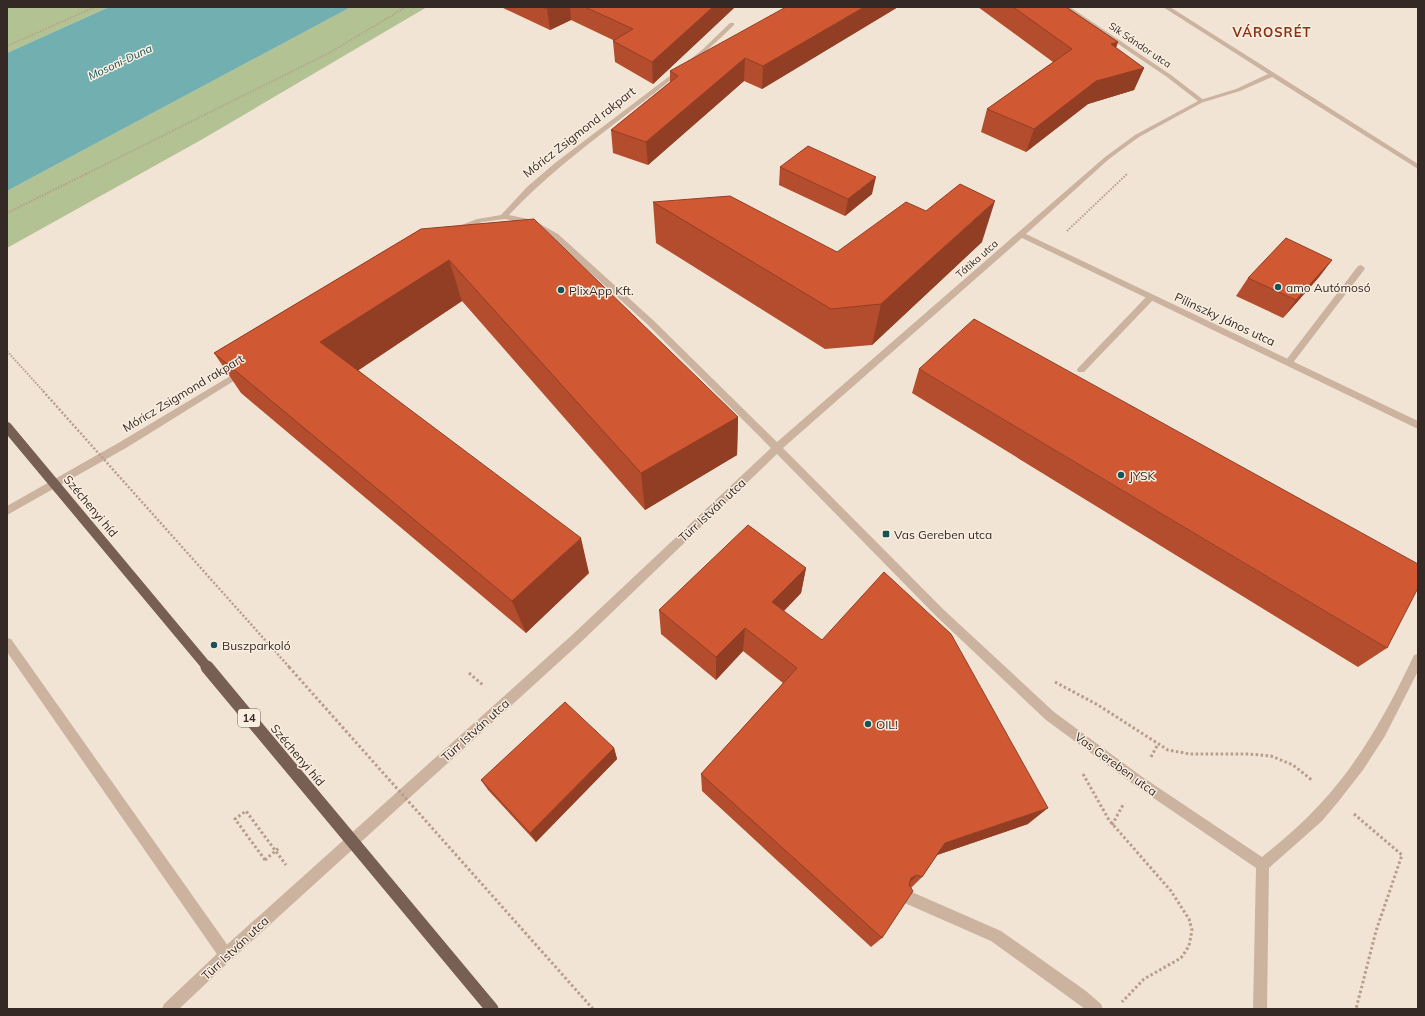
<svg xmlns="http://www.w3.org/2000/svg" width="1425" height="1016" font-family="Mulish,sans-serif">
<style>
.green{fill:#b2c293}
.water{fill:#71afb1}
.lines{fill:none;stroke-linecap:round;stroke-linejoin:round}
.path-far2{stroke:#b79d8a;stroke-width:1.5;stroke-dasharray:1.5 1.5;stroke-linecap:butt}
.path-far1{stroke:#b79d8a;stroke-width:2;stroke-dasharray:1.5 1.5;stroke-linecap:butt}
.path{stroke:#b79d8a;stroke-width:3;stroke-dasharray:2.5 2.5;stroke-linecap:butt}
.lane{fill:#cbb3a0;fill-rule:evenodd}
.street{fill:#cbb3a0;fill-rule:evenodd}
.path-bridge-far2{stroke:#b79d8a;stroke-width:2;stroke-dasharray:1.5 1.5;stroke-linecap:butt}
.path-bridge-far1{stroke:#b79d8a;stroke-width:2.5;stroke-dasharray:2 2;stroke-linecap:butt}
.path-bridge{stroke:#b79d8a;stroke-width:3;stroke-dasharray:2.5 2.5;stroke-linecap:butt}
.primary-bridge-far1{stroke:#775f53;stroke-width:10}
.primary-bridge{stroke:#775f53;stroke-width:13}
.wall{fill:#b34d2d}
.shaded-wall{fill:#923e24}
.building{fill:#d05934;stroke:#923e24}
.poi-dot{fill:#165458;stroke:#faeee0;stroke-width:1.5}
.labels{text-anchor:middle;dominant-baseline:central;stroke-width:3;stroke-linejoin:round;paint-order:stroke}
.far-street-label{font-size:10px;fill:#342924;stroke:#faeee0}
.far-water-label{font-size:11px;font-style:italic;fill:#165458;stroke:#faeee0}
.shield{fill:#faeee0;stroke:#6f645c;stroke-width:1}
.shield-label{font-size:11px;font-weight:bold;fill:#342924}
.street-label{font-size:12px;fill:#342924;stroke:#faeee0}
.poi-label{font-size:12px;fill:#342924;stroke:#faeee0;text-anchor:start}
.far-district-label{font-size:13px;font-weight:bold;letter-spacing:1px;fill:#893116;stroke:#faeee0}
</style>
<rect width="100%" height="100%" fill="#f2e4d4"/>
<!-- green -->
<g class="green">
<path d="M7,7H109L7,53Z"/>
<path d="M351,7H427L201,140L7,248V191Z"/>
</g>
<!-- water -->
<path class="water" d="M109,7H351L7,191V53Z"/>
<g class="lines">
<!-- path-far2 -->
<g class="path-far2">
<path d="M7,46L95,7"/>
<path d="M86,174L329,53L406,7"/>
</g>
<!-- path-far1 -->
<g class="path-far1">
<path d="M7,213L88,173"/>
<path d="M1067,231L1128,173"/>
</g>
<!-- path -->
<g class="path">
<path d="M469,673L484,686"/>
<path d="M1055,682L1098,705L1168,750L1190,754H1249L1271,756L1293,765L1313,781"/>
<path d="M1151,757L1158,744"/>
<path d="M1083,774L1109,820L1171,891L1189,919L1192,930L1189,946L1181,958L1144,979L1122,1002"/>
<path d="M1354,814L1402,855L1376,931L1356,1009"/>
<path d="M1112,825L1124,803"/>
<path d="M265,860L235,819L246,811L286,865"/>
</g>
<!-- lane -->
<g class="lane">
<path d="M1163,7H1170L1418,164V169L1272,77L1240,91L1204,102H1200V100L1236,89L1268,74Z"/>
<path d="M1361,265L1365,268L1364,270L1292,364H1286L1285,362L1286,360L1358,266Z"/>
<path d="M1150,295L1154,298L1153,300L1084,372H1078L1077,370L1078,368L1147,296Z"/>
<path d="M7,638L11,639L231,950L233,955L231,960L226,962L221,960L7,652Z"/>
<path d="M905,889L1001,931L1086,991L1101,1004L1103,1009H1085L991,941L900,901L898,896L900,891Z"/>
</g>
<!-- street -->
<g class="street">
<path d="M1063,7H1070L1171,75L1205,101L1139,137L1109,159L1026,234L1418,421V429L1022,238L783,448L944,610L1054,712L1141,776L1262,857C1283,840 1303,823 1321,803C1361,760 1389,708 1414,655L1418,654V671L1413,681L1385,736L1363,770L1338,802L1322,821L1269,868L1267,1009H1253L1256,868L1133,784L1046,720L936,616L777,454L580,643L231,960L179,1009H162L164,1004L221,950L572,635L771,448L647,324L552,238L528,224L505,219L482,222L454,233L450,231L451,229L477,219L501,215L527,187L555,163L675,72L703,49L730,23H734V25C663,95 577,143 509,215L533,220L558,234L653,320L777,442L1105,157L1135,135L1198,101L1167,77Z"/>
<path d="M242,369L245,370L246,372L245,374L126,448L7,515V506L120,442Z"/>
</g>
<!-- path-bridge-far2 -->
<path class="path-bridge-far2" d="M7,351L44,392"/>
<!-- path-bridge-far1 -->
<path class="path-bridge-far1" d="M43,391L290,668"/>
<!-- path-bridge -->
<g class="path-bridge">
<path d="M289,667L593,1009"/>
<path d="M265,860L280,847"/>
</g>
<!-- primary-bridge-far1 -->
<path class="primary-bridge-far1" d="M7,427L208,668"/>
<!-- primary-bridge -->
<path class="primary-bridge" d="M207,667L492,1009"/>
</g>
<!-- wall -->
<g class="wall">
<path d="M501,7H735L653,84L615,62L613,41V40L571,20L550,30Z"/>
<path d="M898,7L762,89L744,81L648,165L613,153L611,130L670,82V71Z"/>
<path d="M978,7H1066L1118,42L1116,48L1144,68L1134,90L1088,104L1026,152L981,132L987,109L1053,62Z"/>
<path d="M780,167L872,194L845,216L779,185Z"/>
<path d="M653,202L837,252L982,242L872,345L825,349L656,243Z"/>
<path d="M421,229L738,417L737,455L645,510L462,301L358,370L589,573L526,633L241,393L214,353Z"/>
<path d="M1332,260L1319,277L1283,318L1236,296L1248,278Z"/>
<path d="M919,369L1387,648L1358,667L912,393Z"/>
<path d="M806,568L801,593L784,611L1028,824L937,855L922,877L911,888L882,938L871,947L702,791L701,774L783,683L743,651L716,680L661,634L659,610Z"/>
<path d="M614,748L617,759L536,842L488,790L481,780Z"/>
</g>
<!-- shaded-wall -->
<g class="shaded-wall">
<path d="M552,7H570L571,20L550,30L547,9Z"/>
<path d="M713,7H735L653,84L652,62Z"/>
<path d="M864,7H898L762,89L763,66Z"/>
<path d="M1118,42L1109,64L1111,44Z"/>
<path d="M745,58L744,81L648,165L646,142Z"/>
<path d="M1144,68L1134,90L1088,104L1026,152L1034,129L1096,81Z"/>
<path d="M876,177L872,194L845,216L848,199Z"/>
<path d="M995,201L982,242L872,345L881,304Z"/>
<path d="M449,260L462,301L341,382L320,342Z"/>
<path d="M1332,260L1319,277L1283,318L1296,300Z"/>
<path d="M738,417L737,455L645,510L641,473Z"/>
<path d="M581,538L589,573L526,633L512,601Z"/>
<path d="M806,568L801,593L769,626L772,602Z"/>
<path d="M745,628L743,651L716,680V657Z"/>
<path d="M614,748L617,759L536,842L530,833Z"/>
<path d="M1048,808L1028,824L931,857L945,843Z"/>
<path d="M917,875L904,888L911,878Z"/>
</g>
<!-- building -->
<g class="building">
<path d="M542,7H552L547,9Z"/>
<path d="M585,7H713L652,62L613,41L633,29Z"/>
<path d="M786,7H864L763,66L745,58L646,142L611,130L678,76L670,71Z"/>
<path d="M1013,7H1066L1118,42L1111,44L1144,68L1096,81L1034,129L987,109L1072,49Z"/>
<path d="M808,146L876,177L848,199L780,167Z"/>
<path d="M960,184L995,201L881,304L831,309L653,202L730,196L837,252L906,202L926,211Z"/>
<path d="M534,219L738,417L641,473L449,260L320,342L581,538L512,601L214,353L421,229Z"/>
<path d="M1286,238L1332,260L1296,300L1248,278Z"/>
<path d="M974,319L1418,564V588L1387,648L919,369Z"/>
<path d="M748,525L806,568L772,602L822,640L884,572L951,634L1048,808L945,843L922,877L917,875L911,878L909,885L913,891L882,938L701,774L797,668L745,628L716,657L659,610Z"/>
<path d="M565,702L614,748L530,833L481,780Z"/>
</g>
<!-- markers -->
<g class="poi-dot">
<circle cx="1278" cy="287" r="4"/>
<circle cx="561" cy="290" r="4"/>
<circle cx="1121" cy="475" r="4"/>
<rect x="882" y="530" width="8" height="8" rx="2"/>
<circle cx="214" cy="645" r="4"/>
<circle cx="868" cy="724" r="4"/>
</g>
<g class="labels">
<!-- far-street labels -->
<g class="far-street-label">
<text transform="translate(1140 45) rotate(34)">Sík Sándor utca</text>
<text transform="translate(977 259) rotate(-41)">Tátika utca</text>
</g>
<!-- far-water labels -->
<g class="far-water-label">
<text transform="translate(120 62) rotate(-25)">Mosoni-Duna</text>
</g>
<!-- shield labels -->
<rect class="shield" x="238" y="709" width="22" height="18" rx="3"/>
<g class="shield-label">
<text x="249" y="718">14</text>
</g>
<!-- street labels -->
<g class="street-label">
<text transform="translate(579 132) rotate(-38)">Móricz Zsigmond rakpart</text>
<text transform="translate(1225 319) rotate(25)">Pilinszky János utca</text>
<text transform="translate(183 393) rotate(-31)">Móricz Zsigmond rakpart</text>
<text transform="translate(91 506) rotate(50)">Széchenyi híd</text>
<text transform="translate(712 510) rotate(-43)">Türr István utca</text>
<text transform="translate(475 730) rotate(-42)">Türr István utca</text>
<text transform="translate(298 755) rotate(50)">Széchenyi híd</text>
<text transform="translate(1116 764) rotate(36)">Vas Gereben utca</text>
<text transform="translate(235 948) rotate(-43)">Türr István utca</text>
</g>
<!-- poi labels -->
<g class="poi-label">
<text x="1286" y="287">amo Autómosó</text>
<text x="569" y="290">PlixApp Kft.</text>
<text x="1129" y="475">JYSK</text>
<text x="894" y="534">Vas Gereben utca</text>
<text x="222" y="645">Buszparkoló</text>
<text x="876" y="724">OIL!</text>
</g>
<!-- far-district labels -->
<g class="far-district-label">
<text x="1272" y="32">VÁROSRÉT</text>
</g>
</g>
<!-- border -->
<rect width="1425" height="1016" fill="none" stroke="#342924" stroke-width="16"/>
</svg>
